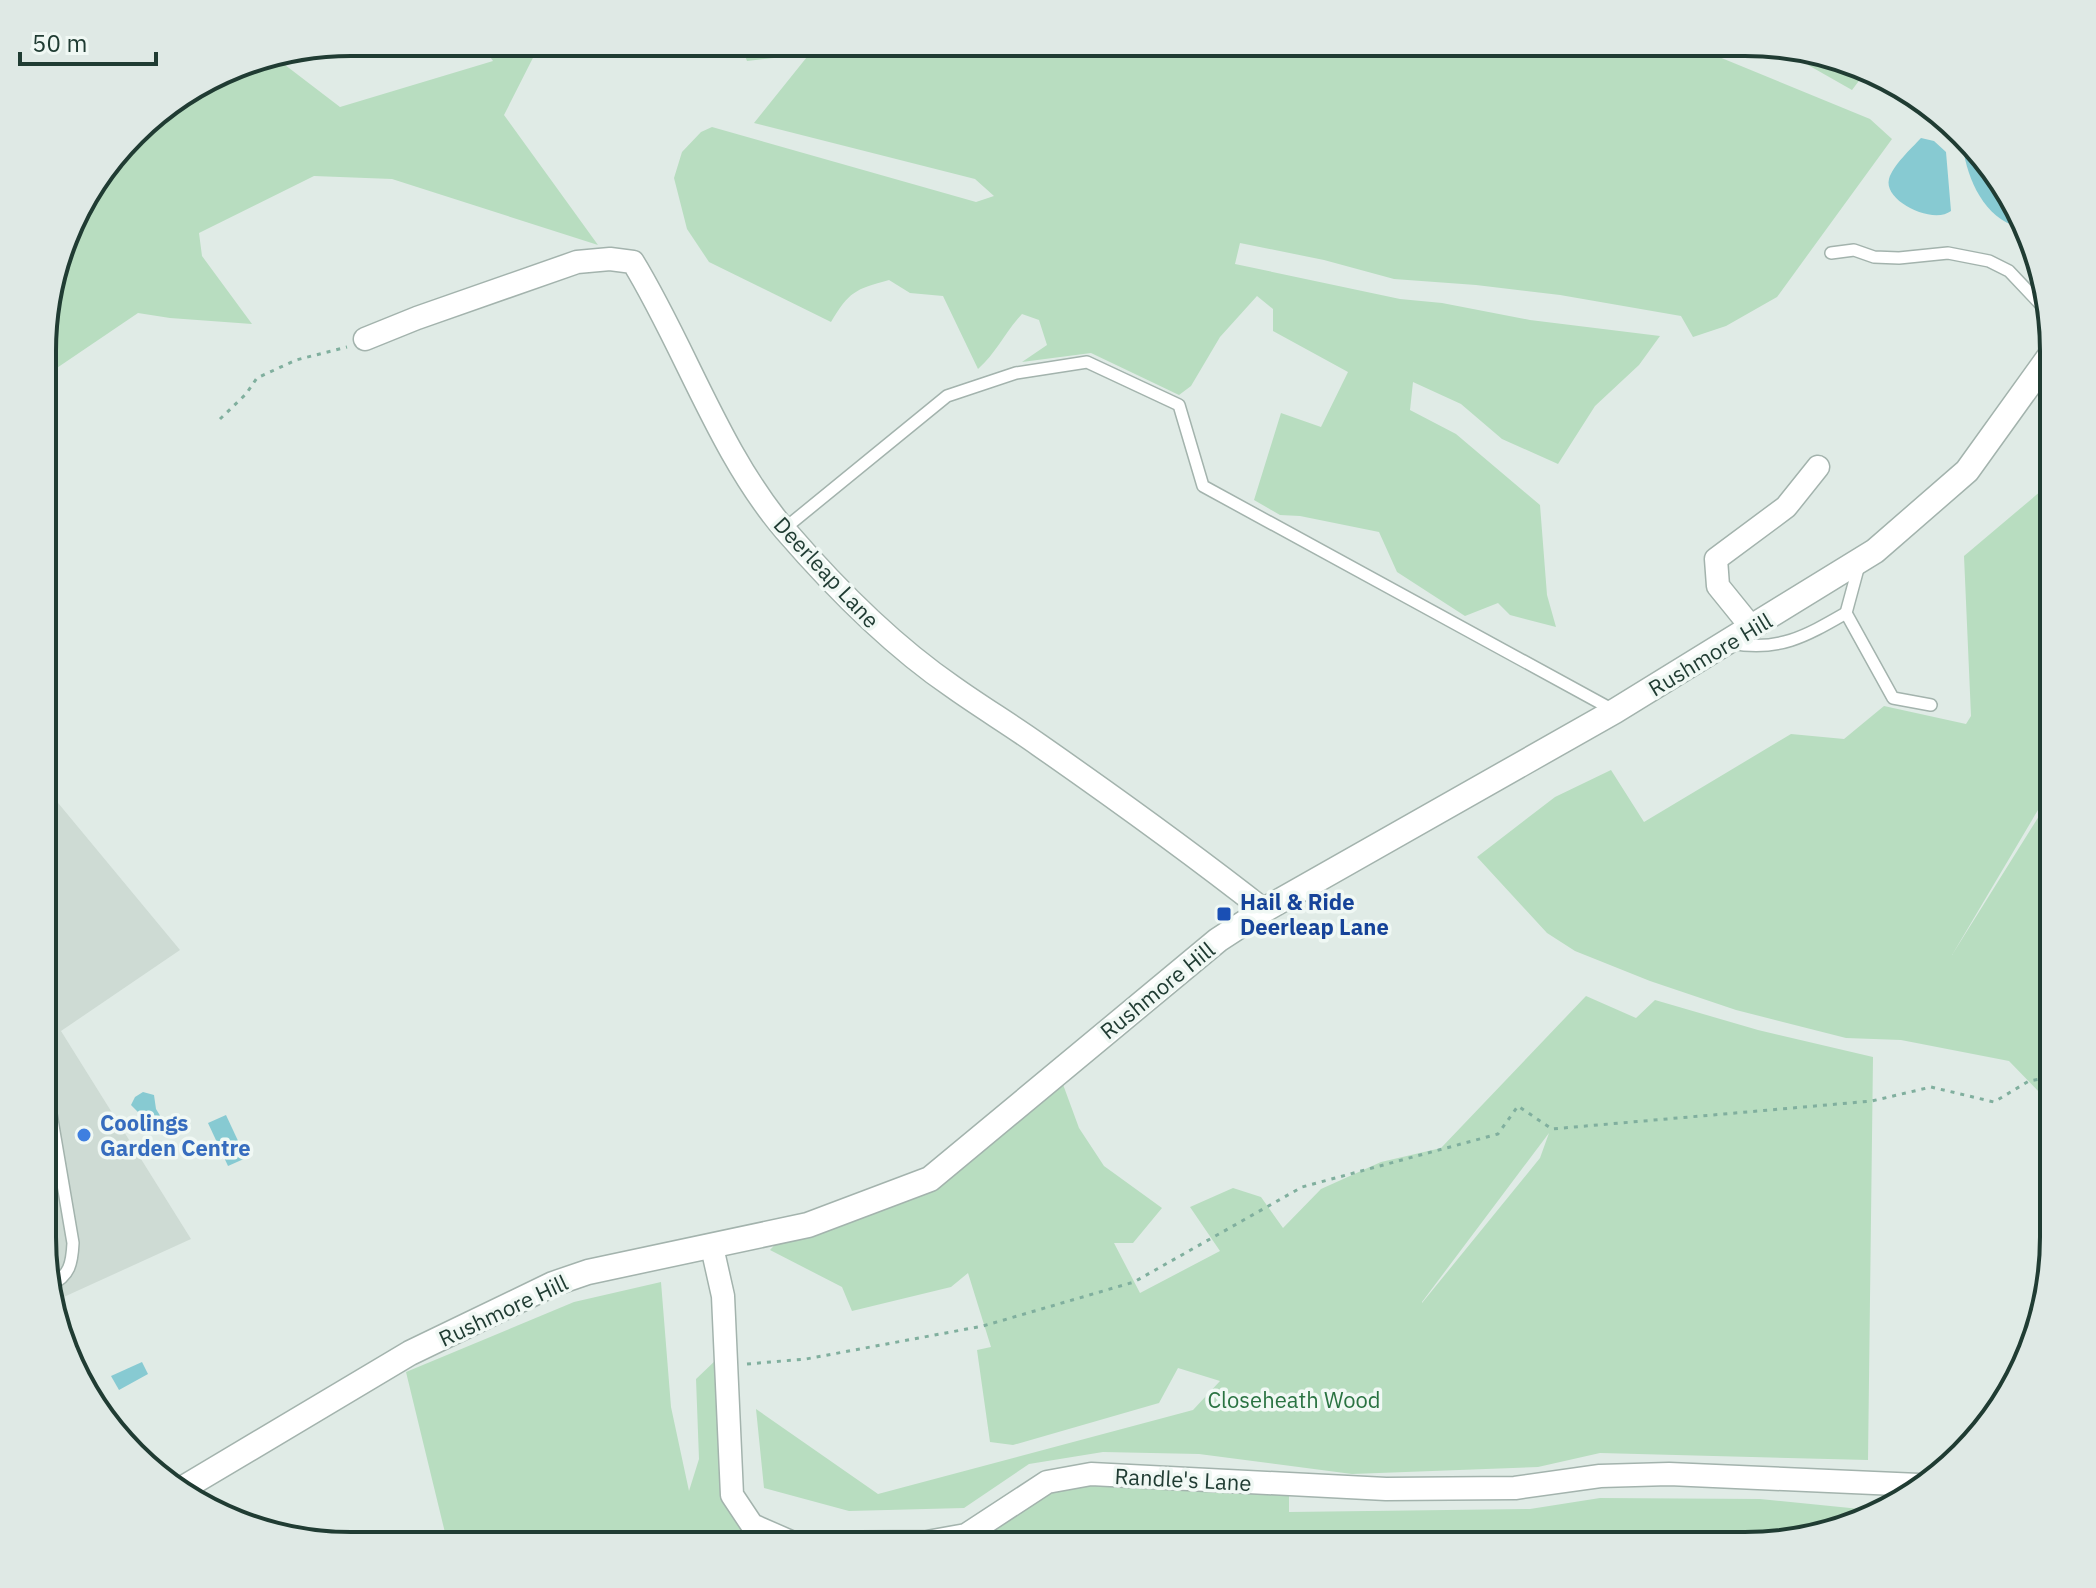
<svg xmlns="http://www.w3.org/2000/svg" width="2096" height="1588" font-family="'IBM Plex Sans',sans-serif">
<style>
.built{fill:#cedbd4}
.green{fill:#b8ddc0;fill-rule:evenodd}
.water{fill:#87cad2}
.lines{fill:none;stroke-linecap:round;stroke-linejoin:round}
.service-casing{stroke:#a3b3ad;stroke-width:14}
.minor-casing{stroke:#a3b3ad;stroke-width:25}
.tertiary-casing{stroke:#a3b3ad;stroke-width:27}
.path{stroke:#80af9e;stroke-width:3;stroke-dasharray:4 6;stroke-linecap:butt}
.service{stroke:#fff;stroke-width:11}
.minor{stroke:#fff;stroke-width:22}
.tertiary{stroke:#fff;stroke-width:24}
.transit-dot{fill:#1a4fb4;stroke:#f0f8f4;stroke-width:3}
.shop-dot{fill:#3f7fe0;stroke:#f0f8f4;stroke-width:3}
.labels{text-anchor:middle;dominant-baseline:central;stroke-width:7;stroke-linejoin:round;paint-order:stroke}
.street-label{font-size:22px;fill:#203c33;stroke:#f0f8f4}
.transit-label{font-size:22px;font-weight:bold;fill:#164399;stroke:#f0f8f4;text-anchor:start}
.shop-label{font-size:22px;font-weight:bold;fill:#366cbe;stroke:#f0f8f4;text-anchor:start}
.park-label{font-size:22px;fill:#2a7342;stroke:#f0f8f4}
.rim{fill:none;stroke:#203c33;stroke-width:4}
</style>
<rect width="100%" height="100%" fill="#e0ebe6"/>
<!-- built -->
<path class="built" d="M44,786L180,950L61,1031L191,1239L55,1301L43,1257Z"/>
<!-- green -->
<g class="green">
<path d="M480,42H541L504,115L598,245L392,179L314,176L199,233L202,256L252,324L170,318L138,313L45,376V310L83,197L148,118L251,59L272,55L340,107L493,61Z"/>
<path d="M740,42H788L774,58L747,61Z"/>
<path d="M819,42L1685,43L1870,119L1892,139L1777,297L1726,326L1693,337L1681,316L1560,295L1476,285L1394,279L1324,260L1240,243L1235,264L1400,299L1442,303L1530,320L1660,336L1639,365L1595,406L1558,464L1502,439L1461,404L1413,382L1410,410L1456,434L1540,505L1547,595L1556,627L1510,615L1498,603L1465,616L1397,572L1379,532L1300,516L1280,515L1254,500L1281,413L1321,427L1348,372L1273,331V309L1257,296L1220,337L1191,386L1179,395L1091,353L1022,362L1047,345L1039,320L1022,314C1005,332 997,352 978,369L943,296L910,293L889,280C855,289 849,292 831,322L709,262L687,229L674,178L682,152L701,132L712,127L976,202L994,196L975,179L754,123Z"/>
<path d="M1801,51L1832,58L1833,66L1861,78L1852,90L1808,65Z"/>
<path d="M2054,480V783L1952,955L2054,792L2053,1182L2042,1095L2009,1061L1901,1040L1846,1038L1736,1010L1650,981L1575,951L1547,933L1477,857L1555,797L1611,770L1644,822L1791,734L1844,739L1884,706L1966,724L1971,716L1964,556Z"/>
<path d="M1586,996L1636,1018L1655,1000L1758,1030L1873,1057L1868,1460L1600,1453L1538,1467L1352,1474L1199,1454L1103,1452L1029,1464L964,1508L849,1511L764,1488L756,1409L878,1494L1193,1410L1220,1381L1178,1368L1159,1403L1013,1445L990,1442L977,1350L991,1347L968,1273L951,1287L852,1311L842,1287L770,1250L781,1238L937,1181L1061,1079L1079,1128L1104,1166L1162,1208L1133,1243H1114L1140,1293L1220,1251L1190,1207L1233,1188L1261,1197L1283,1228L1321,1189L1381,1162L1441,1148ZM1549,1133L1540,1158L1422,1303V1302Z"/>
<path d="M661,1282L671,1407L689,1491L699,1459L696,1379L717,1359L724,1499L775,1546L448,1545L406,1372L574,1302Z"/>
<path d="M1888,1476L1927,1479L1881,1514L1745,1546H968L1052,1490L1102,1483L1289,1493V1512L1530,1509L1600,1498L1760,1499L1880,1511Z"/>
</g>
<!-- water -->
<g class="water">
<path d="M1921,138L1934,141L1946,152L1951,211C1933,225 1883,201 1889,179C1893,165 1911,149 1921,138Z"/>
<path d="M1970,146L2022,215L2025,228C1989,224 1970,186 1964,154Z"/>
<path d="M143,1092L154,1095L156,1109L167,1127L152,1133L141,1126L140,1114L131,1105L135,1097Z"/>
<path d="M226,1115L246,1158L228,1166L208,1123Z"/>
<path d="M142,1362L148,1374L119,1390L111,1376Z"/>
</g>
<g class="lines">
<!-- service casing -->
<g class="service-casing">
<g id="service">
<path d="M1831,253L1854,250L1874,257L1899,258L1948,253L1989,261L2009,271L2044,308"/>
<path d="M784,529L947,396L1016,373L1087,362L1179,405L1203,486L1615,711"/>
<path d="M1859,565L1846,613L1893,698L1931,705"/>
<path d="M1731,643C1779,652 1806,636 1846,613"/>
<path d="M43,1067L73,1243C72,1263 70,1276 50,1285"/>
</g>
</g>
<!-- minor casing -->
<g class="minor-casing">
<g id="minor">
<path d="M365,339L417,318L577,262L610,259L633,262C685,347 720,454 785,530C835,588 890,644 953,687C981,707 1011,725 1039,745C1115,798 1190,852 1264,910"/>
<path d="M1752,628L1718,586L1716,559L1786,507L1818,467"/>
<path d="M712,1247L723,1296L732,1495L752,1525L793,1543L927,1542L966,1535L1047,1482L1091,1474L1386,1489L1515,1488L1600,1476L1669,1474L1919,1485"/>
</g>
</g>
<!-- tertiary casing -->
<g class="tertiary-casing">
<path id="tertiary" d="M180,1490L410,1353L553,1284L588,1272L808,1225L930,1179L1218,940L1264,910L1615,711L1875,551L1967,471L2054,350"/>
</g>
<!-- path -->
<g class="path">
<path d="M220,419L246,394L257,378L296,360L347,347"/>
<path d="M747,1364L806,1359L983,1326L1134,1282L1302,1187L1498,1134L1518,1106L1552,1129L1872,1101L1931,1087L1994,1102L2029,1081L2053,1077"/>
</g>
<!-- service -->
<use href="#service" class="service"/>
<!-- minor -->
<use href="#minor" class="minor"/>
<!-- tertiary -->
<use href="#tertiary" class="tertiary"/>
</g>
<!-- markers -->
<rect class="transit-dot" x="1216" y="906" width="16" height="16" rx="4"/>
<circle class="shop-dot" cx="84" cy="1135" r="8"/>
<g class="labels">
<!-- street labels -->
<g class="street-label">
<text transform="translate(827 572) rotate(47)">Deerleap Lane</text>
<text transform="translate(1710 654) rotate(-31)">Rushmore Hill</text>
<text transform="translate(1157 990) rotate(-39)">Rushmore Hill</text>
<text transform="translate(503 1310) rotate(-25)">Rushmore Hill</text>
<text transform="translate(1183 1479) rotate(3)">Randle's Lane</text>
</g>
<!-- transit labels -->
<g class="transit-label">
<text x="1240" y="901">Hail &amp; Ride<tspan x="1240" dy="25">Deerleap Lane</tspan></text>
</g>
<!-- shop labels -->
<g class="shop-label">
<text x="100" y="1122">Coolings<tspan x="100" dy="25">Garden Centre</tspan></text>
</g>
<!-- park labels -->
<g class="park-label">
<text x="1294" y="1399">Closeheath Wood</text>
</g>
</g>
<!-- crop -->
<path d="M0 0H2096V1588H0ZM351 56H1745A295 295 0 0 1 2040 351V1237A295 295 0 0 1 1745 1532H351A295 295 0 0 1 56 1237V351A295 295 0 0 1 351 56Z" fill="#dfe9e5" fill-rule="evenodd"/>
<path class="rim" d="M351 56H1745A295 295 0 0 1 2040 351V1237A295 295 0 0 1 1745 1532H351A295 295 0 0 1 56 1237V351A295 295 0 0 1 351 56Z"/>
<!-- scale -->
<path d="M20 52v12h136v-12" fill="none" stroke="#203c33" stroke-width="4"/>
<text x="32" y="52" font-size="24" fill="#203c33" stroke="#f0f8f4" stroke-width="6" paint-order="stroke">50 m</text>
</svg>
